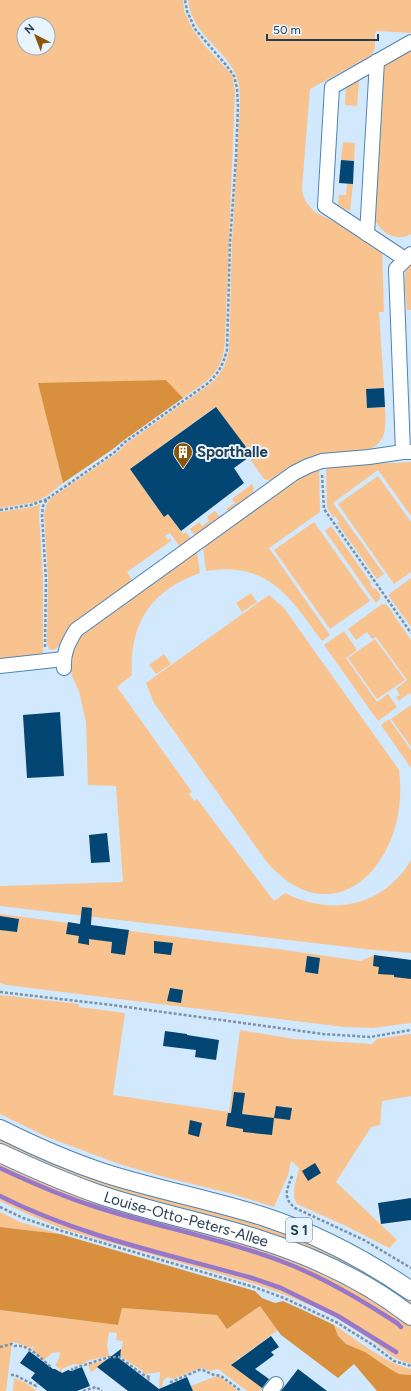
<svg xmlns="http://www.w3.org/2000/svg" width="411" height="1391" font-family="Figtree,sans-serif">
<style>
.green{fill:#f8c38e;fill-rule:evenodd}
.forest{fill:#d8903e}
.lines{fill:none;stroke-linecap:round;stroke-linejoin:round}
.stream{stroke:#9777ca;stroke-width:4.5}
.building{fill:#034673}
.minor-casing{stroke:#4d84b4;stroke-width:16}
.major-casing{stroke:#4d84b4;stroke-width:20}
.path{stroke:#7a91a6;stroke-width:2.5;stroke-dasharray:3 2;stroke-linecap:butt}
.minor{stroke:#fff;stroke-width:14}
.major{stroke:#fff;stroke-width:18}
.labels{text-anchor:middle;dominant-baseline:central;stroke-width:4;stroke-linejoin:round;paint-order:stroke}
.shield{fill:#e8f4fe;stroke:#607586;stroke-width:1}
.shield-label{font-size:14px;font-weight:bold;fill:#263e52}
.poi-label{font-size:15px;font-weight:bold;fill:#263e52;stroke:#e8f4fe;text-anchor:start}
.street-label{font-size:15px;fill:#263e52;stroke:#e8f4fe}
</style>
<rect width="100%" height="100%" fill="#d1e8fd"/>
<!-- green -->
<g class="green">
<path d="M0,0H183L184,11L193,30L204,45L232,75L235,91L225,340C223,374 208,380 183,398L166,380L39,384L63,483L48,495L36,502L0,508ZM24,24H48V48H24Z"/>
<path d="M188,0H411V33L377,31L375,33V48L372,55L310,89L302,188C303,200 307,204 315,212L377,244L382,250L384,312H379L384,388L366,389L367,408L385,407C386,427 388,444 364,451C345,453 321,452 303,460C292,466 282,474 272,481L267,480L263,478L215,407L130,469L164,517L168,514L183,534L186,532L191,539L180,547L170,533L165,536L168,540L170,538L171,541L127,572L133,581L69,629C63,637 60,653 49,649L47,643L48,578L44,516C45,509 46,505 50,499L117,453L127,443L209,385C221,374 226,366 229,350L232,242L240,106C240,96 240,85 236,75C224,47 192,35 188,0Z"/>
<path d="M411,49V234C395,243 380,232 374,218L381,67Z"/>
<path d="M359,80L357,106L345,105L346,86Z"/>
<path d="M343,142L355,143L354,161L341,160Z"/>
<path d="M347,183L353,184L350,211L338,205L339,195H346Z"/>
<path d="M411,260V310H407C406,294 401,274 411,260Z"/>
<path d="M411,462V516L378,470L333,503L384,574L377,579L337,523L339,521L335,516L333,517L327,507L326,466Z"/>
<path d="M319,469L320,512L269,548L330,635L322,641C290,597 268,561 206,571L203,547L297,478Z"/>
<path d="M378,476L411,522V572L394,584L338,504Z"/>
<path d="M252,484L254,488L252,496L229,512L226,509L235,503L232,499Z"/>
<path d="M40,504L39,516L43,578V652L47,655L0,660V512L32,507Z"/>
<path d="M215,511L219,516L223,514L224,516L195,536L190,529L199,522L202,526L209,521L207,517Z"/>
<path d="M314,522L370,601L330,629L274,550Z"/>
<path d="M331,526L371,583L370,584L373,589L375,588L380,594V599L376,603L325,531Z"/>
<path d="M194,552L197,553L200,573C151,590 129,624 132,675L117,687L192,792L189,794L194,801L197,799L274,901L285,893C332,917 384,906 411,860V953L374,950L0,906V886L123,882L116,786L88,785L86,722L79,691L72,676L70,667L73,647L83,632Z"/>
<path d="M411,578V627L388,595Z"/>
<path d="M251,593L257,602L242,612L236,603Z"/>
<path d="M269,595L284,608L399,770C411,860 335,942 266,861L154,703L146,683Z"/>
<path d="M382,604L387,605L411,640V695L409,693L399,701L396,697L400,695L396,689L407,680L376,637L372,639L367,632L356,640L348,629Z"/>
<path d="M344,631L357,650L346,658L377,702L388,694L397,707L378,721L324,645Z"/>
<path d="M375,639L405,680L377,699L348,658Z"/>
<path d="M164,654L171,664L156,674L149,665Z"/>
<path d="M411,705V747L391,719Z"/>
<path d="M389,719L411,750V768L381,725Z"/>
<path d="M0,914L184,938L278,949L361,961L374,955L411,960V1023L373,1028L344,1027L6,985L0,983Z"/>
<path d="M0,995L79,1004V1007L125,1013L113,1095L229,1112L240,1030L294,1039L372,1044L377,1039L411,1034V1096L382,1101L380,1125L371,1127L336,1182L397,1240L389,1248L348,1227L297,1204C290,1195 297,1179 299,1168L291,1161L288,1175L274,1207L229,1193L164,1177L119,1164L47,1137L0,1114Z"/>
<path d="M0,1138L103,1181L263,1226L302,1240L380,1278L411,1300V1307L261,1231L101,1186L56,1170L0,1144Z"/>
<path d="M0,1162L253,1245C309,1265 363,1290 411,1325V1364C393,1359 388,1352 374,1342C362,1334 350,1326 338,1319C311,1304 283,1294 255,1284L63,1229L25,1213L0,1201Z"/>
<path d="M0,1212L20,1222L60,1234L0,1227Z"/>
<path d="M260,1306L278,1330L240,1358L239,1357L232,1366L263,1388L260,1391H247L218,1369L210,1371L203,1368L195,1370L173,1379L167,1377L163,1381L162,1387L159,1388L160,1372L145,1374L142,1372L143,1371L120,1356L123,1341L116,1340L117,1333L109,1332L107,1345L109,1356L90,1360L80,1365L73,1364L62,1369L61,1375L58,1373L60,1369L55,1365L59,1359L60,1352L52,1353L44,1360L37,1355L32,1349L34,1347L32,1346L31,1348L19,1344V1343L12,1342L6,1391H0V1310L118,1325L121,1308L217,1315L227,1329Z"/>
<path d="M334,1325C356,1339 386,1364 411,1369V1375L399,1374L390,1369L365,1352L346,1344L338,1336Z"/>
<path d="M110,1359L91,1372L88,1365Z"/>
<path d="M214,1377H220L238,1391H193L191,1386Z"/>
<path d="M14,1378L24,1382L37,1391H13Z"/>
</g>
<!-- forest -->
<g class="forest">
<path d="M166,380L183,398L124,440L113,449L63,483L38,383Z"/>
<path d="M0,1227L60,1234L255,1291L262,1298L275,1303L283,1301L305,1311L334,1325L338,1336L346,1344L365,1352L390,1369L399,1374L411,1375V1391H377L354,1364L338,1378L281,1335L260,1306L227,1329L217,1315L122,1308L118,1325L0,1310Z"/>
</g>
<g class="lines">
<!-- stream -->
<g class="stream">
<path d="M0,1168C30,1182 59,1195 90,1205C156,1227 226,1239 291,1265C328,1280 363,1301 397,1323L401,1327"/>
<path d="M0,1196C79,1236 167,1254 252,1278L281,1288L338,1316L396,1352"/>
</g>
</g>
<!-- building -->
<g class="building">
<path d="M341,160L354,161L353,184L339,183Z"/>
<path d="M384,388L385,407L367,408L366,389Z"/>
<path d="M216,407L252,455L234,468L244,483L181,531L168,514L164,517L130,469Z"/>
<path d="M60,712L64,776L27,778L23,715Z"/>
<path d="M107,833L110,862L91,863L89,835Z"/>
<path d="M82,907L92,908L91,925L129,930L125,955L111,953L112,942L89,939V945L78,943L79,936L66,934L68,922L80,924Z"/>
<path d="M0,916L19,919L17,932L0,930Z"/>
<path d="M154,941L173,943L171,955L154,953Z"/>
<path d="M374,955L411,960V979L394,977V975L378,974L379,967L373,966Z"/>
<path d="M307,956L320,958L318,974L305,972Z"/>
<path d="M170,988L183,990L181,1003L167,1001Z"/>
<path d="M165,1031L187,1034V1035L219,1040L216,1060L195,1057L196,1050L163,1046Z"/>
<path d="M234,1092L245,1093L242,1114L274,1118L276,1106L292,1108L290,1120L274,1118L272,1135L243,1132V1129L226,1126L228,1113H231Z"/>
<path d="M190,1120L202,1123L199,1137L188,1134Z"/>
<path d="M315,1163L321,1173L308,1181L302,1171Z"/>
<path d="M411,1198V1220L381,1224L378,1203Z"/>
<path d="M271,1336L279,1347L271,1352L274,1355L255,1369L269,1379L262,1388L231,1365Z"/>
<path d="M121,1349L120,1359L159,1389L187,1377L193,1391H128L97,1367Z"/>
<path d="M29,1351L53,1369H55L62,1373L68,1370L71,1371L82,1367L90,1386L77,1391H47L31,1378L35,1373L20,1363Z"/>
<path d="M298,1369L327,1391H281Z"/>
</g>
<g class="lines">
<!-- minor casing -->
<g class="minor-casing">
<g id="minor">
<path d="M367,234L377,61"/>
<path d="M411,254L396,269L403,452H411"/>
<path d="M405,259L325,206L332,87L411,42"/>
<path d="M0,666L64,659"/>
<path d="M64,668C63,653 68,643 76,630L294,473L308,466L322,461L369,457L403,452"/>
<path d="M270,1391L276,1384"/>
</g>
</g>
<!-- major casing -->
<g class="major-casing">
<g id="major">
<path d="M0,1129C34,1146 68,1161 104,1173C157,1190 212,1200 265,1217C317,1234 366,1260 411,1291"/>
<path id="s1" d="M0,1153C32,1168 64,1182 98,1194C150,1212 205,1222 258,1239C312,1256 366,1281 411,1316"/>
</g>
</g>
<!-- path -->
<g class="path">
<path d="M322,475L324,509L411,633"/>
<path d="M0,510L31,505L47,499"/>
<path d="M45,647L46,579L42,516L43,506L47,499L115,452L125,442L207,384C219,373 223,365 227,350L230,242L236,158L238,106L237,88L234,76L226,65L195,29L187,11L185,0"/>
<path d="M0,992L112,1005L323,1034L370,1037L411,1030"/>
<path d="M292,1176C287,1190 282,1197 295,1208L364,1240L411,1268"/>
<path d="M0,1207L23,1218L62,1231L254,1287L284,1298L336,1322L373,1345L394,1361L411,1366"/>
<path d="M0,1347L12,1344L15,1346C29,1344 41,1359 51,1367V1368"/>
<path d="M73,1371L72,1369L109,1357H119L145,1376L150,1377L148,1380"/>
<path d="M11,1375H15L36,1386L38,1383"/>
<path d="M171,1383V1382L199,1370H203L214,1375L221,1376L241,1391"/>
<path d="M83,1391L96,1387L102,1391"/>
</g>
<!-- minor -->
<use href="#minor" class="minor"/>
<!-- major -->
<use href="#major" class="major"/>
</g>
<!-- icons -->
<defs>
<g id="building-pin" transform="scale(1)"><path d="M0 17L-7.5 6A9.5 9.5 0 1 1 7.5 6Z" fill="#8b5407" stroke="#e8f4fe"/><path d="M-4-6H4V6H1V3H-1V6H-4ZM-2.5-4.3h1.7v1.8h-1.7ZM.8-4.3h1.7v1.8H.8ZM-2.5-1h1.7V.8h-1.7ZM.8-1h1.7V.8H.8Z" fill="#fff"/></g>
</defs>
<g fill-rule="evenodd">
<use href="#building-pin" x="183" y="452"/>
</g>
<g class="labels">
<!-- shield labels -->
<rect class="shield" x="286" y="1218" width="26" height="24" rx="3"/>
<g class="shield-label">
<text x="299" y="1230">S 1</text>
</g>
<!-- poi labels -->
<g class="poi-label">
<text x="197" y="452">Sporthalle</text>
</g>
<!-- street labels -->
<g class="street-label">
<text stroke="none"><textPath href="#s1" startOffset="198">Louise-Otto-Peters-Allee</textPath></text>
</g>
</g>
<!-- north arrow -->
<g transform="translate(36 36) rotate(318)"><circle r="19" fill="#e8f4fe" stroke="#9aabb9"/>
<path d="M0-3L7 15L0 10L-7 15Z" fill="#8b5407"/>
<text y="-6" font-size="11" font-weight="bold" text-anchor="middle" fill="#263e52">N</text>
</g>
<!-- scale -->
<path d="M267 34v6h111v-6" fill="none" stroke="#263e52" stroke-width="2"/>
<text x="273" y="34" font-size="12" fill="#263e52" stroke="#e8f4fe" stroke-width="3" paint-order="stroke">50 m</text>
</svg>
